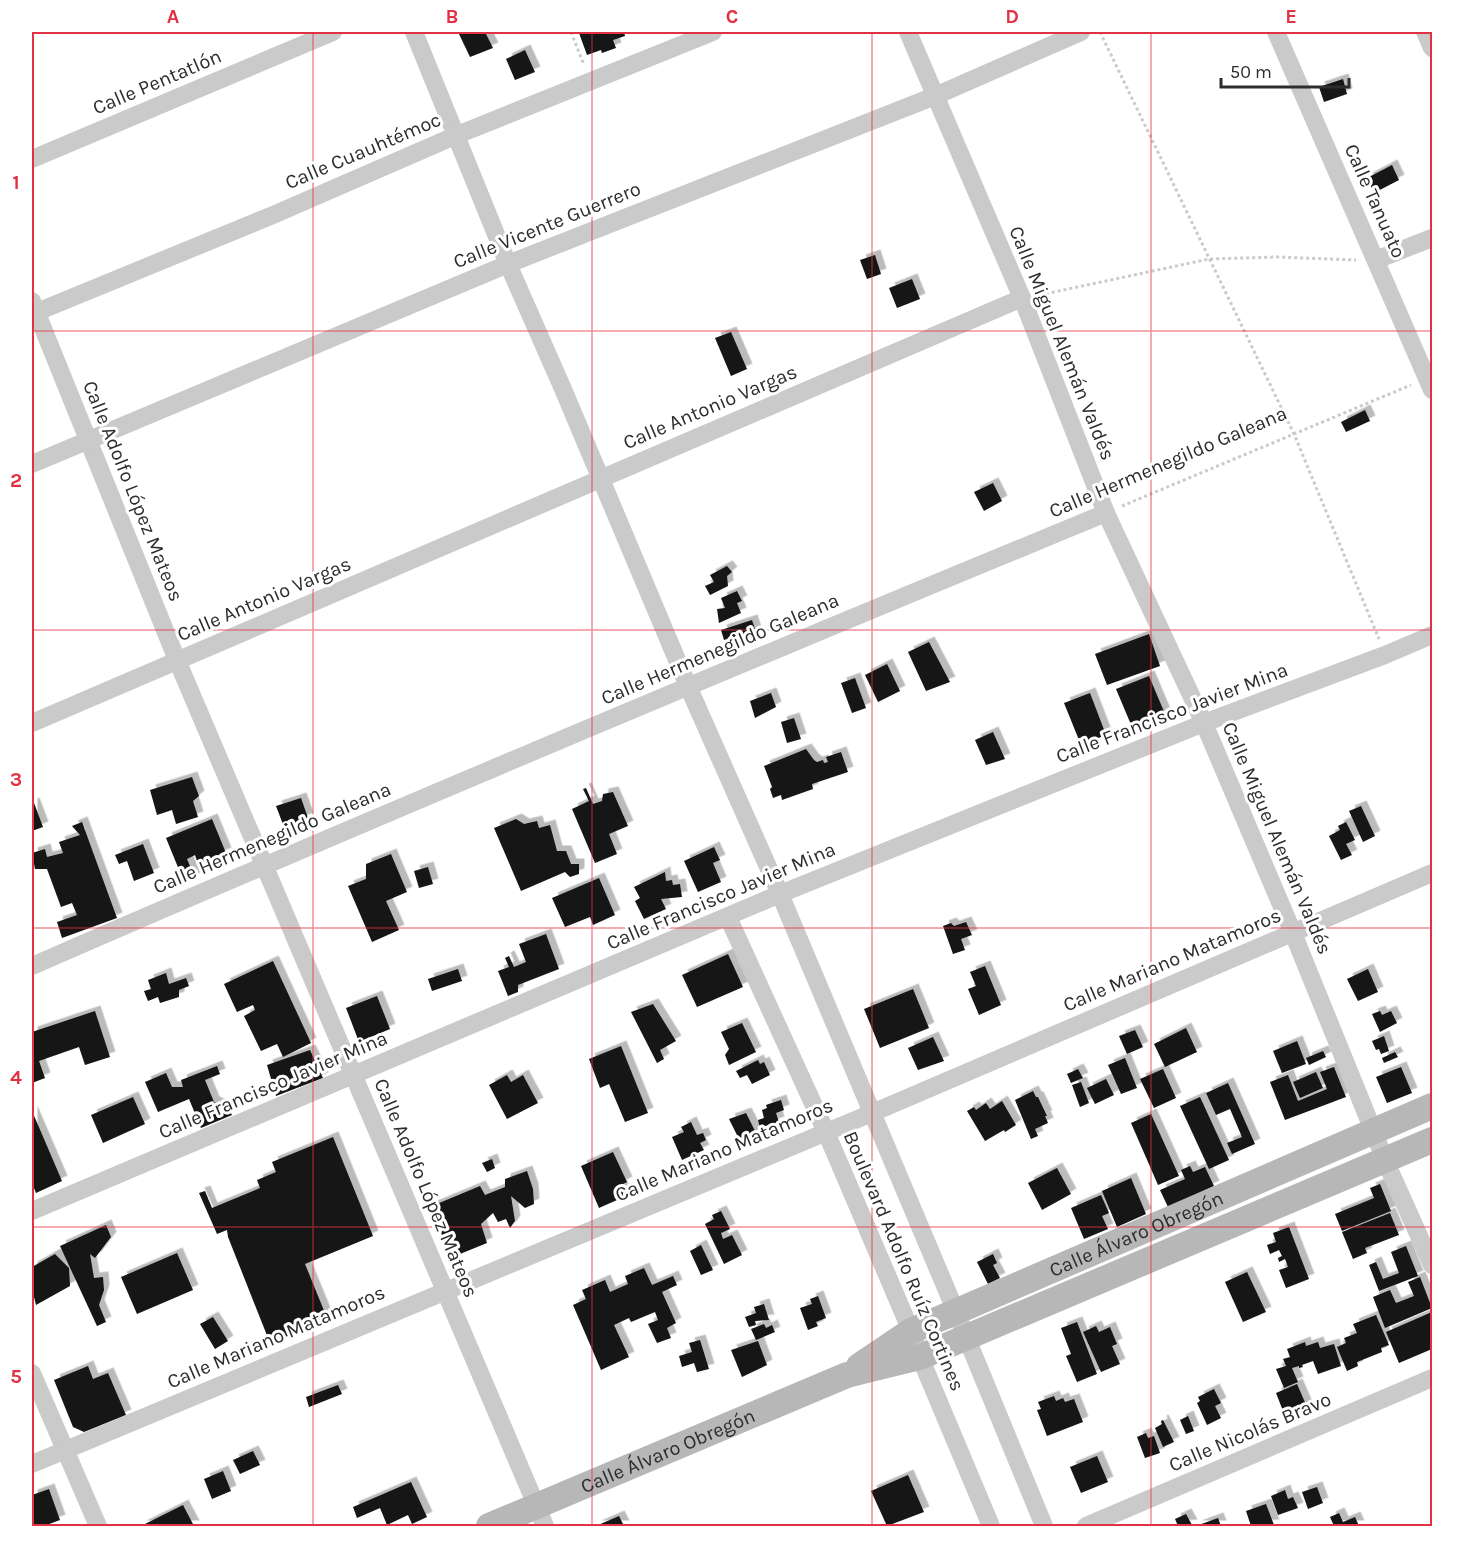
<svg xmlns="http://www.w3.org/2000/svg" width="1464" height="1558" font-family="Karla,sans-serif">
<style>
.building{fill:#141414;filter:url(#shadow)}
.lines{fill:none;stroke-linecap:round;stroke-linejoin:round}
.path{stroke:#cacaca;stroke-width:3;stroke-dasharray:3 3;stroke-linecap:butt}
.street{stroke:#cacaca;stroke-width:18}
.secondary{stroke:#b7b7b7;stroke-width:26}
.grid{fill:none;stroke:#e13143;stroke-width:1.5;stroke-opacity:0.55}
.labels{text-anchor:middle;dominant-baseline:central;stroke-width:6;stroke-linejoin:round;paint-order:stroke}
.street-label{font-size:20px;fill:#2d2d2d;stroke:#fff}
.neatline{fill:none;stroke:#e13143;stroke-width:2}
.grid-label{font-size:20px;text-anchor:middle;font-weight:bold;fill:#e13143}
</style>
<defs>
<filter id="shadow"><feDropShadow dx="5.5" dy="-5.5" stdDeviation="0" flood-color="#0004"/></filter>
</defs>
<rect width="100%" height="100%" fill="#fff"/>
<!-- building -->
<g class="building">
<path d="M458,32H485L493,48L470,57Z"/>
<path d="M585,32H624L625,36L613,40L616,48L602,53L601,50L587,55L579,33Z"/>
<path d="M525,50L535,72L515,80L506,59Z"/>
<path d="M1343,79L1347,94L1324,102L1319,87Z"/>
<path d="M1392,165L1399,180L1374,193L1367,178Z"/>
<path d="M875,255L881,274L867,279L860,260Z"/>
<path d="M912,279L920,299L897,308L889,288Z"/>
<path d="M731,332L747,369L731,376L715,338Z"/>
<path d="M1365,410L1370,421L1346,432L1341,422Z"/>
<path d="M993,483L1002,501L984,511L974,492Z"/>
<path d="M727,566L732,572L727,576L728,586L710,595L705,586L714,582L710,575Z"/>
<path d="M737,591L742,601L737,603L741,613L719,623L717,609L725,608L721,598Z"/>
<path d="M752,620L758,638L734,646L731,638L724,640L721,630Z"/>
<path d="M1149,634L1160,666L1107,685L1095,654Z"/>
<path d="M929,642L950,682L926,691L908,652Z"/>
<path d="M887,664L900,691L878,702L865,675Z"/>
<path d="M1149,676L1165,714L1132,727L1116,689Z"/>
<path d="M855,678L866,708L852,713L841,683Z"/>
<path d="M771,693L776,707L755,718L750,701Z"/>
<path d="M1090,693L1106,735L1081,745L1064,703Z"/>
<path d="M794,718L801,739L787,743L781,722Z"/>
<path d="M993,732L1005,759L986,765L975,740Z"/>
<path d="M806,749L814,760L817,762L823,760L824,763L828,762L826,757L841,752L848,772L812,784L813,789L782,800L781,795L773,798L770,789L772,787L764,766Z"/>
<path d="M192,777L199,796L193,801L198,817L176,824L172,810L157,815L150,790Z"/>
<path d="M586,788L593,804L602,801L603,794L613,792L628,826L609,834L617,854L595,863L572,809L589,801L583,789Z"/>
<path d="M301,798L308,818L284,827L276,806Z"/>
<path d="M34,803L43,827L32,831V804Z"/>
<path d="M1361,806L1375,836L1363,842L1349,811Z"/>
<path d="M212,819L226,853L198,864L195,855L187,859L195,878L184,882L166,838Z"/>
<path d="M516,819L524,824L537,821L539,828L550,825L557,851H566L571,864H579V874L570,877L565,872L521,891L494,828Z"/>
<path d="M82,822L117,918L62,938L57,922L77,915L72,903L61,907L47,869H35L32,853L45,849L47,857L63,853L59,842L80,835L72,826Z"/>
<path d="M1346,822L1355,840L1346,844L1352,855L1341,860L1329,836L1340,830L1338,826Z"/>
<path d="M143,844L154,873L134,881L127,861L119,864L115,855Z"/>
<path d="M714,847L720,860L713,863L721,882L698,892L684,861Z"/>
<path d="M391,854L407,892L386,901L399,930L372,942L348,886L366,879V864Z"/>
<path d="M428,867L433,884L419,888L414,871Z"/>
<path d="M665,872L666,881L672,880L673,885L680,884L682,897L661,899L666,909L644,919L635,901L640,898L634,887Z"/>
<path d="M599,878L615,915L593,925L590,917L565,927L552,898Z"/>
<path d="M966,922L972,935L961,939L965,950L953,954L943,926L951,923L954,926Z"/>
<path d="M546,934L559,969L518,985V992L508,996L498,971L509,967L505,958L509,956L514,967L526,962L519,944Z"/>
<path d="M728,954L743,987L697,1007L682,975Z"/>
<path d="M273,961L311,1043L283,1057L277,1044L261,1051L244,1016L255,1010L253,1005L237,1012L224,984Z"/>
<path d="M985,966L1001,1005L979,1015L968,989L976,986L970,972Z"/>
<path d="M458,969L462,981L432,991L428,979Z"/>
<path d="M1368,969L1378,992L1358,1001L1347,979Z"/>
<path d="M166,973L169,984L186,978L189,986L179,990V997L160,1003L158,997L148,1001L144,991L151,989L148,980Z"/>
<path d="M913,989L929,1028L880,1048L864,1009Z"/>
<path d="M377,996L390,1029L359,1042L346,1008Z"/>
<path d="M653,1004L676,1041L660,1050L664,1059L657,1063L631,1012Z"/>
<path d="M95,1011L110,1057L85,1065L79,1047L39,1061L45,1078L32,1083V1032Z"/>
<path d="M1380,1011L1382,1015L1391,1011L1397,1023L1380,1032L1372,1014Z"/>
<path d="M742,1023L756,1052L729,1065L725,1055L729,1049L721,1032Z"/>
<path d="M1186,1028L1197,1052L1165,1067L1154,1044Z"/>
<path d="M1135,1030L1143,1047L1127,1054L1119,1036Z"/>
<path d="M1384,1036L1389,1051L1381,1054L1379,1049L1376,1050L1372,1041Z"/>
<path d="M933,1037L944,1061L918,1070L908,1048Z"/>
<path d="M1297,1041L1306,1064L1282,1073L1273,1051Z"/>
<path d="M621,1046L648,1113L625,1122L609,1084L600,1088L589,1059Z"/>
<path d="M310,1050L323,1078L276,1096L267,1065Z"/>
<path d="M1323,1051L1326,1057L1309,1065L1306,1058Z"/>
<path d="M1395,1052L1398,1057L1384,1063L1382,1058Z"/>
<path d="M1125,1058L1137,1088L1121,1094L1108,1065Z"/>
<path d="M758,1060L760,1064L764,1062L770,1075L752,1084L747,1075L740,1078L736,1071Z"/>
<path d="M217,1066L220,1074L205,1080L214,1102L228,1108L232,1115L201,1128L189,1099L158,1112L145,1082L166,1073L172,1087H183L181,1080Z"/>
<path d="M1334,1067L1346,1097L1285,1120L1270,1082L1288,1075L1298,1101L1327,1089L1320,1072Z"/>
<path d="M1401,1067L1412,1093L1387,1103L1376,1077Z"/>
<path d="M1078,1069L1083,1078L1071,1083L1067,1074Z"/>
<path d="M1163,1069L1176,1098L1154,1108L1140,1079Z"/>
<path d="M1316,1072L1323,1088L1300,1098L1293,1082Z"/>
<path d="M507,1075L511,1082L523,1075L538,1103L507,1119L489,1085Z"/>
<path d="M1106,1079L1114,1095L1095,1104L1087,1088Z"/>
<path d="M1081,1082L1089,1103L1080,1107L1072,1085Z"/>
<path d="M1228,1083L1255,1144L1232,1154L1227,1143L1242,1137L1230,1109L1216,1115L1206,1093Z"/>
<path d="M1033,1091L1036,1097H1038L1047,1116H1045L1048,1123L1035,1129L1038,1136L1031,1139L1015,1100Z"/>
<path d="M133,1097L145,1124L103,1143L91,1115Z"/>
<path d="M1200,1097L1229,1160L1209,1169L1180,1106Z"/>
<path d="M781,1100L784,1110L776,1113L779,1122L760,1128L758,1120L764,1118L762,1110L767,1108L766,1105Z"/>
<path d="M1002,1101L1016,1125L1005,1132L1004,1130L985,1141L967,1111L974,1107L976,1110L986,1103L990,1109Z"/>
<path d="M32,1111L62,1181L36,1193L32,1183Z"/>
<path d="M746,1113L759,1139L742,1145L729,1119Z"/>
<path d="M1151,1114L1179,1176L1158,1185L1131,1123Z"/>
<path d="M691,1122L697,1135L703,1133L706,1140L700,1143L704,1150L682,1160L672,1137L684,1132L681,1127Z"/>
<path d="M333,1137L373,1236L305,1264L327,1318L365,1303L366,1305L270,1343L228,1237L227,1230L217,1234L199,1193L205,1191L212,1208L260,1188L257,1180L276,1172L272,1162Z"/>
<path d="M613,1152L627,1182L621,1185L626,1196L599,1208L581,1166Z"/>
<path d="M492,1159L495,1168L487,1172L482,1163Z"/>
<path d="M1190,1166L1193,1172L1205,1167L1214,1186L1168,1207L1160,1190L1185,1179L1181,1170Z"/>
<path d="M1057,1168L1071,1194L1042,1210L1028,1183Z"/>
<path d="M527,1171L533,1189L534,1204L525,1208L511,1196L515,1221L510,1228L506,1219L498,1222L493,1213L481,1224L487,1243L460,1254L451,1234L443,1238L432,1206L480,1186L485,1195L505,1187V1179Z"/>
<path d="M1131,1178L1146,1214L1117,1227L1102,1191Z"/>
<path d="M1380,1184L1391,1211L1342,1231L1335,1214L1374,1198L1370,1188Z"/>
<path d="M1101,1195L1109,1213L1102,1216L1108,1229L1084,1239L1071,1208Z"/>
<path d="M721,1211L730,1229L721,1233L723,1239L732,1235L742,1255L724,1264L705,1224L714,1219L712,1215Z"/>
<path d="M1390,1213L1399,1235L1365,1248L1367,1253L1353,1259L1342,1232Z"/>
<path d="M106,1225L111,1237L95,1258L90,1254L94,1278L103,1277L104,1290L99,1305L106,1322L97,1326L60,1246Z"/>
<path d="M1289,1227L1309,1279L1286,1288L1279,1270L1288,1267L1285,1259L1279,1262L1278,1258L1282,1256L1279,1250L1270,1254L1267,1245L1276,1242L1273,1233Z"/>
<path d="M701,1245L713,1270L701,1275L690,1251Z"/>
<path d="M1406,1246L1418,1276L1379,1291L1369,1265L1376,1262L1383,1279L1399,1273L1391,1252Z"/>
<path d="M177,1253L193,1290L137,1314L121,1277Z"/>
<path d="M55,1254L69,1268L70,1286L36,1305L32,1289V1267Z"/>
<path d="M993,1254L997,1263L993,1265L1000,1278L988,1284L977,1262Z"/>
<path d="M644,1268L652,1285L673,1276L677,1285L662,1292L676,1323L667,1328L671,1338L657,1343L648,1324L658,1320L655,1312L631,1322L629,1318L614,1325L629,1357L601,1370L573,1305L586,1299L582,1290L605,1280L610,1292L628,1284L625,1276Z"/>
<path d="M1247,1272L1266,1312L1243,1322L1225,1282Z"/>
<path d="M1420,1277L1432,1308L1385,1328L1373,1297L1390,1290L1396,1303L1414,1296L1408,1282Z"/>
<path d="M818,1296L826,1318L816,1322L818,1326L808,1330L800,1308L812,1304L810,1299Z"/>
<path d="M764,1304L769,1320L755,1321L756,1325L749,1327L745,1317L756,1313L754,1307Z"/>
<path d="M1432,1312V1349L1399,1363L1386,1332Z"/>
<path d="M1376,1315L1389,1345L1381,1348L1382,1352L1357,1362L1358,1366L1347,1371L1337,1347L1346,1343L1344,1338L1357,1333L1353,1324Z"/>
<path d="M213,1317L228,1341L215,1349L200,1324Z"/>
<path d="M1077,1322L1097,1374L1077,1382L1066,1356L1071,1354L1061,1328Z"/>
<path d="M764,1324L766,1328L772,1325L775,1332L756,1340L751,1329Z"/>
<path d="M1096,1326L1099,1332L1110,1327L1117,1344L1112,1346L1120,1364L1101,1372L1083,1332Z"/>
<path d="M700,1340L709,1369L697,1372L694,1363L682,1367L679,1356L692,1352L689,1343Z"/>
<path d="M758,1341L767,1365L742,1377L731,1350Z"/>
<path d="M1305,1342L1306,1346L1318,1342L1320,1348L1334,1344L1341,1366L1318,1374L1313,1361L1302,1365L1303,1367L1299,1368V1366L1292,1368L1298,1382L1284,1388L1276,1369L1286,1366L1283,1359L1290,1357L1287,1349Z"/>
<path d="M88,1366L93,1379L108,1373L126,1415L84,1432L73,1427L54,1380Z"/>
<path d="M1297,1384L1307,1407L1285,1416L1276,1393Z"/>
<path d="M338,1385L342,1394L309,1407L306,1397Z"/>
<path d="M1214,1389L1221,1403L1215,1406L1221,1418L1207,1425L1197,1403L1200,1401L1198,1397Z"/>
<path d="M1054,1396L1056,1401L1063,1398L1065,1402L1074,1399L1083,1422L1047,1436L1037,1410L1041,1409L1038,1402Z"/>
<path d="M1188,1416L1194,1431L1186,1434L1180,1420Z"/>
<path d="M1163,1420L1174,1442L1163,1447L1155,1428L1162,1424L1161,1421Z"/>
<path d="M1146,1433L1148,1438L1154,1436L1160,1453L1145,1458L1137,1437Z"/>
<path d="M253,1451L260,1465L240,1474L233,1460Z"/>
<path d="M1097,1456L1108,1482L1081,1493L1070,1467Z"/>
<path d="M223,1471L231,1491L212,1499L204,1479Z"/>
<path d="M908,1475L924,1512L887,1526L871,1491Z"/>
<path d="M411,1482L427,1517L412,1524L408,1515L387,1525L380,1508L357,1518L353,1507Z"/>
<path d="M1317,1487L1323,1503L1308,1509L1302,1492Z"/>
<path d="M49,1489L60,1520L44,1526H32V1495Z"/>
<path d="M1285,1490L1288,1499L1293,1497L1298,1508L1278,1515L1271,1496Z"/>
<path d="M1266,1504L1274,1525L1251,1526L1246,1511Z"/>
<path d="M183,1505L194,1526H141Z"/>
<path d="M1339,1513L1343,1522L1355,1517L1359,1526H1334L1330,1517Z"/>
<path d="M1186,1514L1192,1525L1178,1526L1175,1519Z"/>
<path d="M619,1516L624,1526H596Z"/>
<path d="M1218,1518L1221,1526H1196Z"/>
</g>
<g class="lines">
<!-- path -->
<g class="path">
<path d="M571,32L584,65"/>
<path d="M1100,32L1294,434L1379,639"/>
<path d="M1040,295L1209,259L1277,257L1356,260"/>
<path d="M1122,506L1411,385"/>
</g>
<!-- street -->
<g class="street">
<path d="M414,32L508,264L563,389L688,686L780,894L956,1312L1044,1526"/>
<path d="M908,32L1022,298L1106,513L1204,723L1293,933L1385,1160L1432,1265"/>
<path d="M1276,32L1432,390"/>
<path d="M1425,32L1432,48"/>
<path d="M32,159L333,32"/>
<path d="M1376,260L1432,238"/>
<path d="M32,301L177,660L545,1526"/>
<path d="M32,314L273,215L457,135L713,32"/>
<path d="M32,464L508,264L935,96L1081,32"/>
<path d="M32,723L1022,298"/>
<path d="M728,917L826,1132L911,1331L920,1357L991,1526"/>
<path d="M32,966C388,811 747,661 1106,513"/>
<path d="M32,1211L780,894L1204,723L1385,655L1432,635"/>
<path d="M32,1373L98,1526"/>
<path d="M32,1464L872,1113L1432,873"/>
<path d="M1086,1526L1432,1378"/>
</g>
<!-- secondary -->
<g class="secondary">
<path id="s1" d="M859,1366L911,1331L1432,1106"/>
<path id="s2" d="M489,1526L847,1375L920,1357L1432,1140"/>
</g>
</g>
<!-- grid -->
<path class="grid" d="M313,32V1526M592,32V1526M872,32V1526M1151,32V1526M32,331H1432M32,630H1432M32,928H1432M32,1227H1432"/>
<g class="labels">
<!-- street labels -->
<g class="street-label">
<text transform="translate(157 82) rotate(-23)">Calle Pentatlón</text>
<text transform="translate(363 151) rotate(-23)">Calle Cuauhtémoc</text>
<text transform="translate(1375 201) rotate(66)">Calle Tanuato</text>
<text transform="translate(547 225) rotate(-22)">Calle Vicente Guerrero</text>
<text transform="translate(1062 343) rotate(68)">Calle Miguel Alemán Valdés</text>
<text transform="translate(710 407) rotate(-23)">Calle Antonio Vargas</text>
<text transform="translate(1168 462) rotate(-23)">Calle Hermenegildo Galeana</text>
<text transform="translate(133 491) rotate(68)">Calle Adolfo López Mateos</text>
<text transform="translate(264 599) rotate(-23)">Calle Antonio Vargas</text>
<text transform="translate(720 649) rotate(-23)">Calle Hermenegildo Galeana</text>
<text transform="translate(1172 713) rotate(-21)">Calle Francisco Javier Mina</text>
<text transform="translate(272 838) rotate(-23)">Calle Hermenegildo Galeana</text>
<text transform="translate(1277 838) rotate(67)">Calle Miguel Alemán Valdés</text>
<text transform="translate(721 896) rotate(-23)">Calle Francisco Javier Mina</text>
<text transform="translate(1172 960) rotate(-23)">Calle Mariano Matamoros</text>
<text transform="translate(273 1085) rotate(-23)">Calle Francisco Javier Mina</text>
<text transform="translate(724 1150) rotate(-23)">Calle Mariano Matamoros</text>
<text transform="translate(426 1188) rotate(67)">Calle Adolfo López Mateos</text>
<text stroke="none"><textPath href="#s1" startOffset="308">Calle Álvaro Obregón</textPath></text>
<text transform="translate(904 1261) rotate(67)">Boulevard Adolfo Ruíz Cortines</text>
<text transform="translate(276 1337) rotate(-23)">Calle Mariano Matamoros</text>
<text transform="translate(1250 1432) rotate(-23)">Calle Nicolás Bravo</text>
<text stroke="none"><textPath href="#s2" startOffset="194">Calle Álvaro Obregón</textPath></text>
</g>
</g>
<!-- border -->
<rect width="1464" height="1558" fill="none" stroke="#ffffff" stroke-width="66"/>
<!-- scale -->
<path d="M1221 78v9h128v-9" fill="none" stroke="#2d2d2d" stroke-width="3"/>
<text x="1230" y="78" font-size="18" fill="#2d2d2d" stroke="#ffffff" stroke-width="4.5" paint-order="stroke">50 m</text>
<rect x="33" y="33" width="1398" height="1492" class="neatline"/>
<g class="grid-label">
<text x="173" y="23">A</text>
<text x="452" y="23">B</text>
<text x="732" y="23">C</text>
<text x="1012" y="23">D</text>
<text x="1291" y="23">E</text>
<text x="16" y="189">1</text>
<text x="16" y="487">2</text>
<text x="16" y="786">3</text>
<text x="16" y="1084">4</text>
<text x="16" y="1383">5</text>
</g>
</svg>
